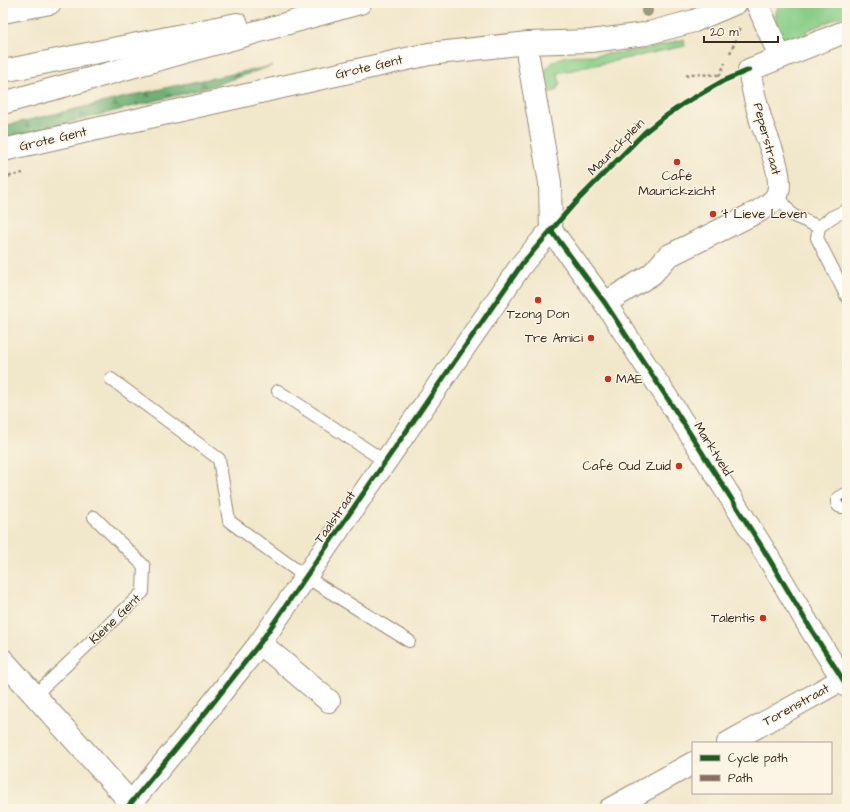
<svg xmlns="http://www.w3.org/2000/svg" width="850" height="812" font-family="'Architects Daughter',sans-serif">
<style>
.grass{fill:#89cd87;stroke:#627c52}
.forest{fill:url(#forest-firs);stroke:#546d49}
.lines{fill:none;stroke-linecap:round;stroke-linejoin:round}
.lane-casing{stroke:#968874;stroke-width:14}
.street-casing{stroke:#968874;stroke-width:24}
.secondary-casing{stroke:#968874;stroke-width:24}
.highway-casing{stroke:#968874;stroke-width:24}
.path{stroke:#968874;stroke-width:2.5;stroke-dasharray:3 3;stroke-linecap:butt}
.lane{stroke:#fff;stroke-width:12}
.street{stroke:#fff;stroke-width:22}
.secondary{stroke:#fff;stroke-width:22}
.highway{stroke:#fff;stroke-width:22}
.quiet{stroke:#8d6e63;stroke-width:4;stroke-dasharray:8 4;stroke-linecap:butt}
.cycleway-casing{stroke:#fcf5e5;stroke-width:8}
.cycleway{stroke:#1b5e20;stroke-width:5}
.tree{fill:#9a9a7d}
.poi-dot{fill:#c8321e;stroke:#fcf5e5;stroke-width:1.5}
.labels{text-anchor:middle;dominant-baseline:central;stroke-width:3;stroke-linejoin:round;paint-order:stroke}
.street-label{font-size:13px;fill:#3b2a1e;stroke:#fcf5e5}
.poi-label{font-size:13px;fill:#3b2a1e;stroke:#fcf5e5;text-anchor:end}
</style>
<defs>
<pattern id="forest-firs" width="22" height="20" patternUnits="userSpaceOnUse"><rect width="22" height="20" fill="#6eb074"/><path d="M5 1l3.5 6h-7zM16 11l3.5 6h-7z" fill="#5c8f5f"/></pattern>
</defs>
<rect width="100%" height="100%" fill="#fcf5e5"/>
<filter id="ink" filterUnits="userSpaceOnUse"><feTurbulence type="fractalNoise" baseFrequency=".025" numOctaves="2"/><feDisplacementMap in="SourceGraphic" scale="8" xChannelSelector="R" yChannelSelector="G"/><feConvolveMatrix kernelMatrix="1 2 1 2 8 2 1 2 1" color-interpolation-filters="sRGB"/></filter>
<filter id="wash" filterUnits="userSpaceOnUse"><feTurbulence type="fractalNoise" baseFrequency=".012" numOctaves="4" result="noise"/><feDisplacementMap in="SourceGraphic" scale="16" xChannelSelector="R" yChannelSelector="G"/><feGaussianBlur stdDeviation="0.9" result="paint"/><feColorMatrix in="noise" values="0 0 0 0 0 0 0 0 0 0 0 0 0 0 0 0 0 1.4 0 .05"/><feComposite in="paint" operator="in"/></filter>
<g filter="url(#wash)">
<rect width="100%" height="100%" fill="#f1e7cb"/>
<!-- grass -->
<g class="grass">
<path d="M780,3H847V14L806,31L808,36C797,40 792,45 780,39C777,26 772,15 780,3Z"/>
<path d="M684,39L685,46L558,73L560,83L556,91L544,94C542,82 542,71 552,63C564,53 579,56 593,55C606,54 620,53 633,51C650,49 667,44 684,39Z"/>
</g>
<!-- forest -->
<path class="forest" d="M272,66L206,88L3,139V126L173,86Z"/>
</g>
<g filter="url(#ink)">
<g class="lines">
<!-- lane casing -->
<g class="lane-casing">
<g id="lane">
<path d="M777,194L792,215L819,227"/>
<path d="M847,210L832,217L819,227L817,238L847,297"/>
<path d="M111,379L219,459L229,521L306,577L409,641"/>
<path d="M278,391L386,462"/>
<path d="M35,695L143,592L144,566L94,517"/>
</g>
</g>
<!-- street casing -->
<g class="street-casing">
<g id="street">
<path d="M757,3L780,57"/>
<path d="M551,230L605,303L677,413L762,547L812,631L847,686"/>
<path d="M605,303L652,274L668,256L759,211C765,207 774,202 777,195C785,178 767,138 761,121C756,104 752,87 749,70L847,31"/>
<path d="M842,502L847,499"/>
<path d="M260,643L329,701"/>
<path d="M3,660L131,803"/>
<path d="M728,743L843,679"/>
<path d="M610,809L693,763"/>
</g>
</g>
<!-- secondary casing -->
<g class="secondary-casing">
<g id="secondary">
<path d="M3,150L429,54L528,43L591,41L645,34L694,21L736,3"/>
<path d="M126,809L206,712L260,643L522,264L551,230L550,183L528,57V43"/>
</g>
</g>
<!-- highway casing -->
<g class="highway-casing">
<g id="highway">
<path d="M3,12L50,3"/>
<path d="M3,71L237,24"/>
<path d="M3,103L360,3"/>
</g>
</g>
<!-- path -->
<g class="path">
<path d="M730,53L739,33L740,26"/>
<path d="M686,76L692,74L720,75"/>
<path d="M723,81L720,75L725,63"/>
<path d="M3,178L23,173"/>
</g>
<!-- lane -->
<use href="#lane" class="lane"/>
<!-- street -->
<use href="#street" class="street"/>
<!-- secondary -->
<use href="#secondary" class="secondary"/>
<!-- highway -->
<use href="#highway" class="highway"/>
<!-- quiet -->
<path class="quiet" d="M842,502L847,499"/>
<!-- cycleway casing -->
<g class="cycleway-casing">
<g id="cycleway">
<path d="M551,230L605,303L677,413L762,547L812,631L847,686"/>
<path d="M126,809L206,712L260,643L522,264L573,205L645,132L660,120L683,104L723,81L749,70"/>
</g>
</g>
<!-- cycleway -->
<use href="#cycleway" class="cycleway"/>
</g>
<!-- trees -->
<circle class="tree" cx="647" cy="11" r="6"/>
</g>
<!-- markers -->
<g class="poi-dot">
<circle cx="677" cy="162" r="4"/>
<circle cx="713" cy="214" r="4"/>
<circle cx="538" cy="300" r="4"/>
<circle cx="591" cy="338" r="4"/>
<circle cx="608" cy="379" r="4"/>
<circle cx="679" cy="466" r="4"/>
<circle cx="763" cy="618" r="4"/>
</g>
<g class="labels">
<!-- street labels -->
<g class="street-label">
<text transform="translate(369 67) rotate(-13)">Grote Gent</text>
<text transform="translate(53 139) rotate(-13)">Grote Gent</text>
<text transform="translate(767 139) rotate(75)">Peperstraat</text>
<text transform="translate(616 147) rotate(-45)">Maurickplein</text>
<text transform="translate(713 449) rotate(58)">Marktveld</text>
<text transform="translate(335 517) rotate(-55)">Taalstraat</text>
<text transform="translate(115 619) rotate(-44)">Kleine Gent</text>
<text transform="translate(796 705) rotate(-29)">Torenstraat</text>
</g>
<!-- poi labels -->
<g class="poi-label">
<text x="677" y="176" text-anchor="middle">Café<tspan x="677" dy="15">Maurickzicht</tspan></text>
<text x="721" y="214" text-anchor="start">'t Lieve Leven</text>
<text x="538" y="314" text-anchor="middle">Tzong Don</text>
<text x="583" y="338">Tre Amici</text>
<text x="616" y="379" text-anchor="start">MAE</text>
<text x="671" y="466">Café Oud Zuid</text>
<text x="755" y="618">Talentis</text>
</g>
</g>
<!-- margin -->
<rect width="850" height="812" fill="none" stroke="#fcf5e5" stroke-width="16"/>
<!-- legend -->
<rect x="692" y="742" width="140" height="52" fill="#fcf5e5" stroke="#afa495"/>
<rect x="700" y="755" width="20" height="6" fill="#1b5e20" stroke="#afa495"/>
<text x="728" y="762" font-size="12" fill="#3b2a1e">Cycle path</text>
<rect x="700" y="775" width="20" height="6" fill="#8d6e63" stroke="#afa495"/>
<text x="728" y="782" font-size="12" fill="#3b2a1e">Path</text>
<!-- scale -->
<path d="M704 36v6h74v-6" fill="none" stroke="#3b2a1e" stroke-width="2"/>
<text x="710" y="36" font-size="12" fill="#3b2a1e" stroke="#fcf5e5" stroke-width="3" paint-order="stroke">20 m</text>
</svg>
